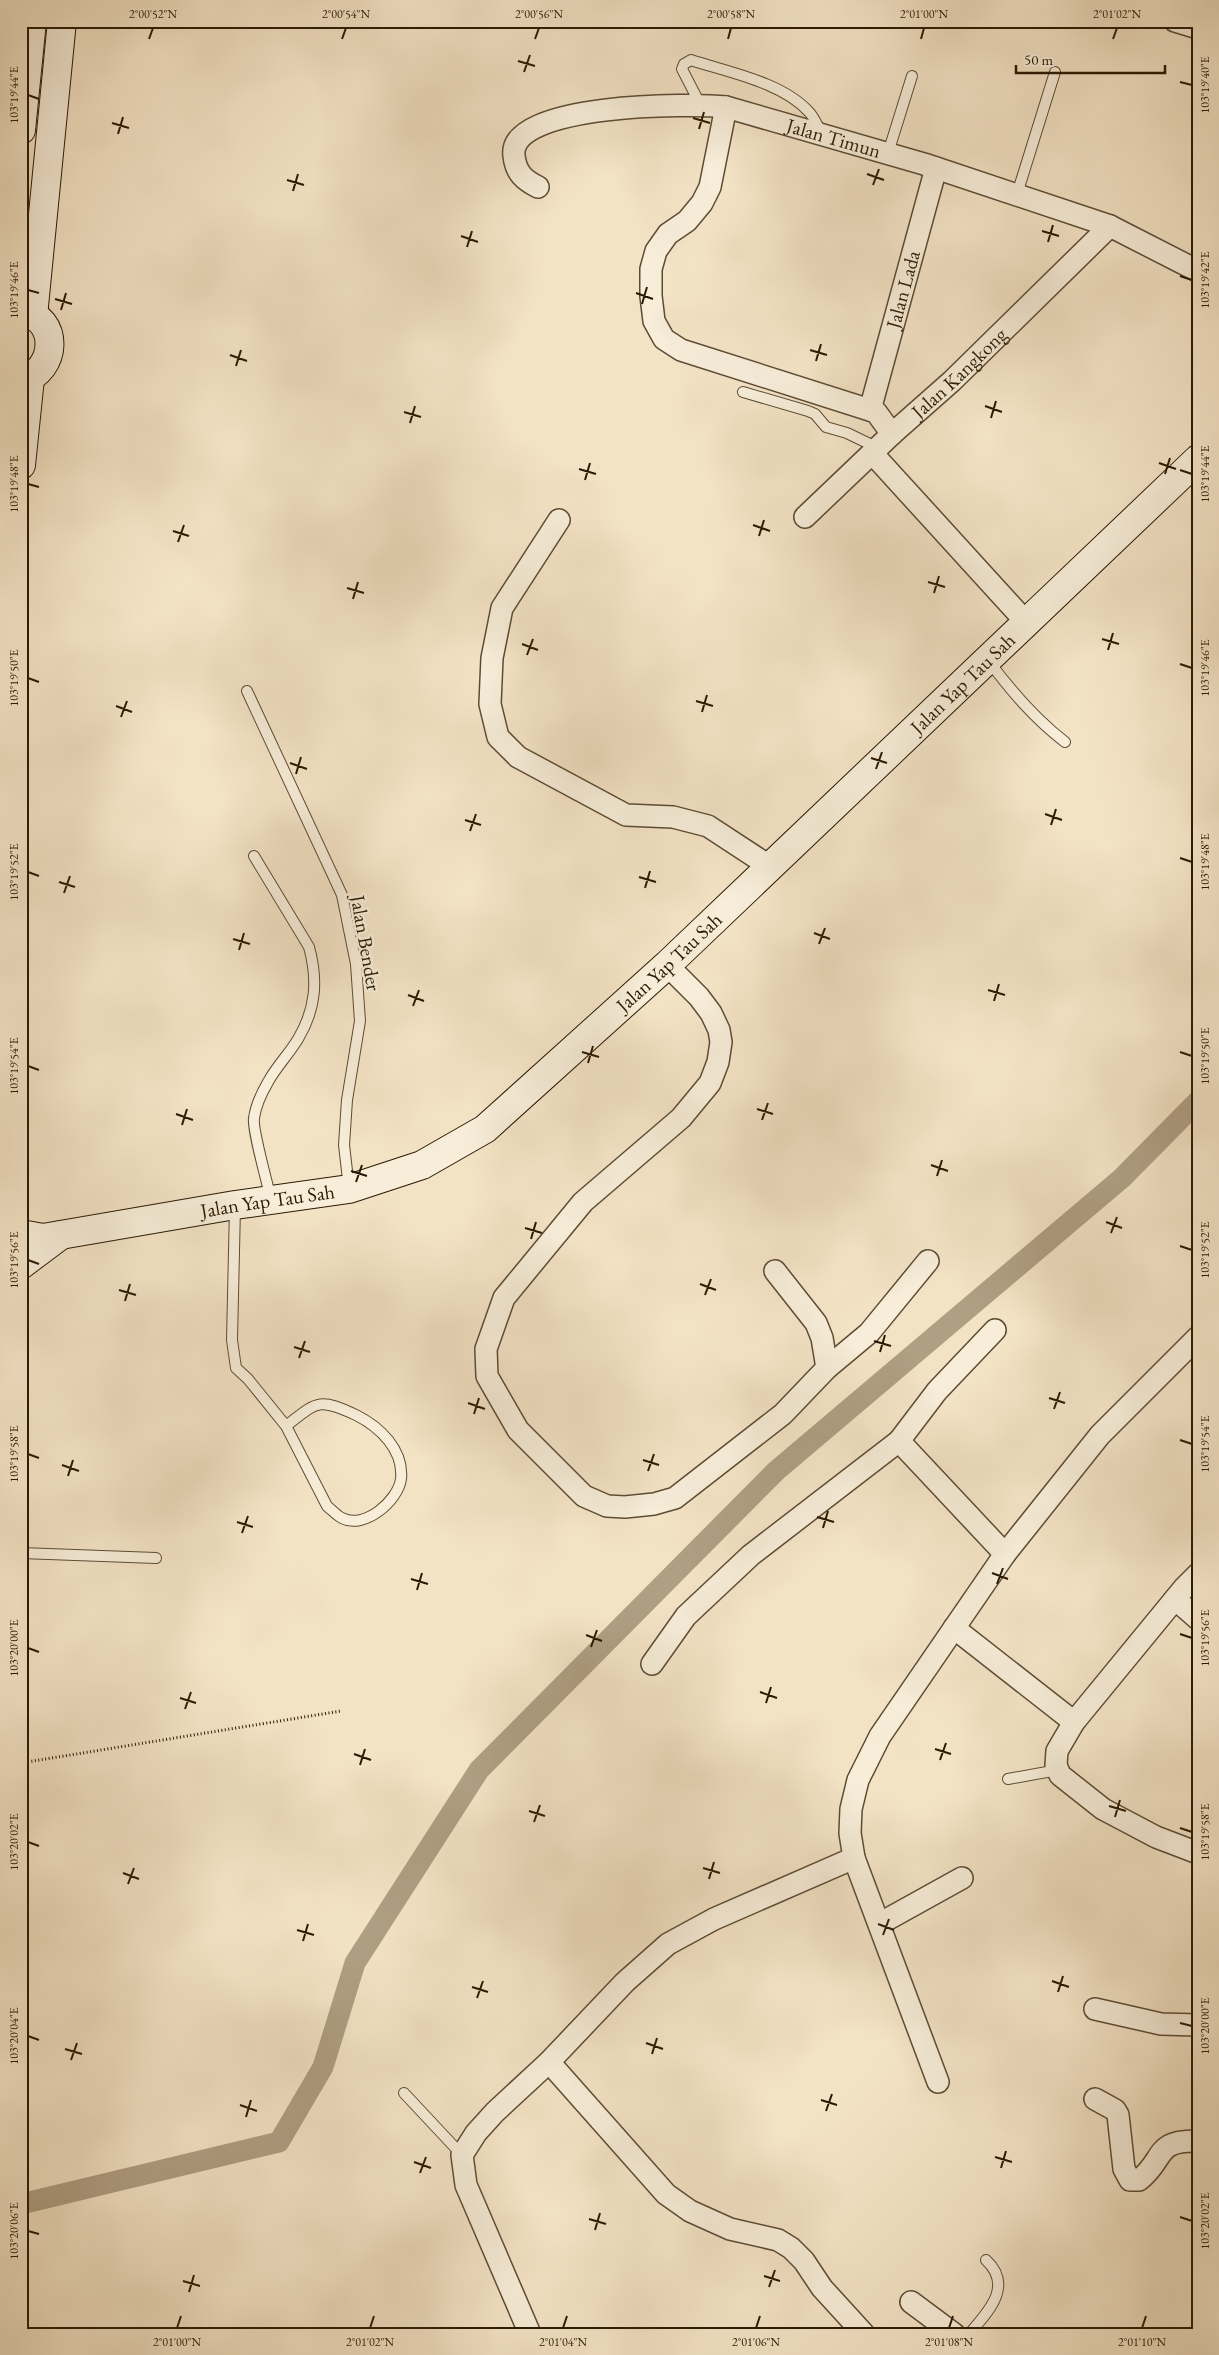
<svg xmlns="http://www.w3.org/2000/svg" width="1219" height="2355" font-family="'EB Garamond',serif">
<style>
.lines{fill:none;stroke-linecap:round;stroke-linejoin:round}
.canal{stroke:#af9f83;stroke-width:21}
.lane-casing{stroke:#5d4c34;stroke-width:12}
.street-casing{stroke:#5d4c34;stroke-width:24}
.secondary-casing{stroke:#2b1a03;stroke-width:30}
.path{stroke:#2b1a03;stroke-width:3;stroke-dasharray:1 2.5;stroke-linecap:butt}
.lane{stroke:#f7edd9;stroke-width:10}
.street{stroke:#f7edd9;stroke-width:21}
.secondary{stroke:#f7edd9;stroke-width:28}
.ticks{fill:none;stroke:#2b1a03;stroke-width:2}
.labels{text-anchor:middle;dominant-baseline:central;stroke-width:5;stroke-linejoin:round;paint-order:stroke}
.street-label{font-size:20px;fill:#2b1a03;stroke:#f7edd9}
.neatline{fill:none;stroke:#2b1a03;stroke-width:2}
.ticks-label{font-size:12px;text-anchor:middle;fill:#2b1a03}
</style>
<rect width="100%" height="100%" fill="#f3e3c5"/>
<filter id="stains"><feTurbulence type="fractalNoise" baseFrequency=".004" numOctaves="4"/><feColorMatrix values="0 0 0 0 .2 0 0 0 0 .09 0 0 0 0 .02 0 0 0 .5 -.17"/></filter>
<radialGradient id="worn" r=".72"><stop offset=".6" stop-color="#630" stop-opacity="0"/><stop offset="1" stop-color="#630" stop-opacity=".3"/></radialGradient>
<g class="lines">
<!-- canal -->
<path class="canal" d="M21,2204L279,2142L323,2067L355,1963L479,1770L776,1471L1122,1178L1198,1101"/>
<!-- lane casing -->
<g class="lane-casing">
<g id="lane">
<path d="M700,104L682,69L684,64L691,60C727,72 782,82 809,112C814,117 817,125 821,132"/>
<path d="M888,153L912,76"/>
<path d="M1017,194L1055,72"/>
<path d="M743,392L808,411L815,414L826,427L847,433L878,448"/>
<path d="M988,660C1011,691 1034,718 1065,742"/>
<path d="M247,691L342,895L356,964L360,1021L347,1100L344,1145L349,1188"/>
<path d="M254,856L309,947C318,980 316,1009 298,1039C289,1054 276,1067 268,1082C261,1094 256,1104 254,1118C252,1130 268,1184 271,1200"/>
<path d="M235,1207L232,1340L236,1368L248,1379L286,1426L327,1506C332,1510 337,1516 342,1518C364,1530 398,1501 401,1479C404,1450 380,1427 356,1415C318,1397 317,1402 286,1426"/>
<path d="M21,1553L156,1558"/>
<path d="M1008,1779L1058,1770"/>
<path d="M404,2093L462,2155"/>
<path d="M969,2334C988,2312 1014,2286 986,2260"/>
</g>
</g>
<!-- street casing -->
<g class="street-casing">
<g id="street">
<path d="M1175,21L1198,28"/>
<path d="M726,107L710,187L702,203L687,221L668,234L656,251L651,269V296L654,321L664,339L681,350L876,412L892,434"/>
<path id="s1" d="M538,187C524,180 516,173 514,156C507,103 692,103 726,107L924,164L1110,226L1198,271"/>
<path id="s2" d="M870,410L936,168"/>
<path d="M872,453L1026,622"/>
<path id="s3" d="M805,517L892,434L952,381L1110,226"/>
<path d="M559,520L502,608L492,658L490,704L498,737L518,757L626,815L673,817L708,826L769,866"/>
<path d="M667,965L699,997L711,1013L719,1030L721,1042L718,1062L710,1083L681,1118L583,1202L504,1298L486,1349L487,1376L518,1430L584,1496L607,1506L625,1507L654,1504L675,1498L783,1414L827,1368L869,1333L928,1261"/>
<path d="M775,1271L816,1323L822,1338L827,1368"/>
<path d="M899,1441L937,1391L995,1330"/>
<path d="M1198,1574L1184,1588L1074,1722L1057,1751L1056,1765L1060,1775L1103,1809L1156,1837L1198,1853"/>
<path d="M1175,1599L1198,1619"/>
<path d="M954,1628L1074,1722"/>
<path d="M652,1664L686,1616L751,1555L899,1441L1005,1554"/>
<path d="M854,1858L938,2082"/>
<path d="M879,1924L962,1878"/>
<path d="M1095,2009L1161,2024L1198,2025"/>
<path d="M549,2062L666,2194L690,2211L730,2229L778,2240L791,2248L804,2261L822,2288L864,2334"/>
<path d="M1095,2099L1115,2110L1118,2115L1124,2169L1130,2180H1139C1166,2159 1153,2140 1198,2141"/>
<path d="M911,2302L954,2334"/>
<path d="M530,2334L466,2185L462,2155L476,2133L495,2112L549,2062L625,1982L668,1944L714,1919L854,1858L850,1833L851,1809L858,1780L880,1736L1005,1554L1100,1435L1198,1337"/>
</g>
</g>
<!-- secondary casing -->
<g class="secondary-casing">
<g id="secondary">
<path d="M21,130L32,21"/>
<path d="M21,311C60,318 58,370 21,381"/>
<path d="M33,316L62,21"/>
<path d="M21,465L30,378"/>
<path id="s4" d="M21,1234L43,1238L235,1205L349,1189L422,1165L485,1129L667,965L1198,459"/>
<path d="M21,1265L61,1235"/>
</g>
</g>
<!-- path -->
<path class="path" d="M21,1763L341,1711"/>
<!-- lane -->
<use href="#lane" class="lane"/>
<!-- street -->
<use href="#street" class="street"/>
<!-- secondary -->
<use href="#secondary" class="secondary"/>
</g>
<!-- ticks -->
<path class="ticks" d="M149,39L153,28M342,39L346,28M535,39L539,28M728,39L731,28M921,39L924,28M1113,39L1117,28M518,61L535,66M524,72L530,55M1180,82L1192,85M28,95L39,99M693,118L710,123M112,123L129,128M699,129L704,112M118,134L123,117M867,174L884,180M287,180L304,185M873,185L879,169M293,191L298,174M1042,231L1059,236M461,236L478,242M1048,242L1053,225M467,247L472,231M1180,276L1192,280M28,290L39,293M636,293L653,299M55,299L72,304M642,304L647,287M61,310L66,293M810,350L827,355M230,355L247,361M816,361L821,344M236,366L241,350M985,406L1002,412M404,412L421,417M991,418L996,401M410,423L415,406M1159,463L1176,469M579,469L596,474M1180,470L1192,474M1165,474L1170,458M585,480L590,463M28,484L39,487M753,525L770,531M173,531L189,536M759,536L764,520M178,542L184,525M928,582L945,587M347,588L364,593M934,593L939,576M353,599L358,582M1102,639L1119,644M522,644L538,650M1108,650L1113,633M527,655L533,639M1180,664L1192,668M28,678L39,682M696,701L713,706M116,706L132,712M702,712L707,695M121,717L127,701M871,758L887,763M290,763L307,769M876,769L882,752M296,774L301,757M1045,814L1062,820M465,820L481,825M1051,825L1056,809M470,831L476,814M1180,858L1192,862M28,872L39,876M639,877L656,882M59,882L75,887M645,888L650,871M64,893L70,876M814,933L830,939M233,939L250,944M819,944L825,928M239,950L244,933M988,990L1005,995M408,995L424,1001M994,1001L999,984M413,1006L419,990M582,1052L599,1057M1180,1052L1192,1056M588,1063L593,1046M28,1066L39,1070M757,1109L773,1114M176,1114L193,1120M762,1120L768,1103M182,1125L187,1109M931,1165L948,1171M351,1171L367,1176M937,1176L942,1160M356,1182L362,1165M1106,1222L1122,1228M525,1228L542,1233M1111,1233L1117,1217M531,1239L536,1222M1180,1246L1192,1250M28,1260L39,1264M700,1284L716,1290M119,1290L136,1295M705,1295L711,1279M125,1301L130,1284M874,1341L891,1346M294,1347L310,1352M880,1352L885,1335M299,1358L305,1341M1049,1398L1065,1403M468,1403L485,1409M1054,1409L1060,1392M474,1414L479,1398M1180,1440L1192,1444M28,1454L39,1458M643,1460L659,1465M62,1465L79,1471M648,1471L654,1454M68,1476L73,1460M817,1517L834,1522M237,1522L253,1527M823,1528L828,1511M242,1533L248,1516M992,1573L1008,1579M411,1579L428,1584M997,1584L1003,1568M417,1590L422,1573M1180,1634L1192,1638M586,1635L602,1641M591,1647L597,1630M28,1648L39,1652M760,1692L777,1698M180,1698L196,1703M766,1703L771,1687M185,1709L191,1692M935,1749L951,1754M354,1754L371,1760M940,1760L946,1743M360,1765L365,1749M1109,1806L1126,1811M529,1811L545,1816M1115,1817L1120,1800M534,1822L540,1805M1180,1828L1192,1832M28,1842L39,1846M703,1868L720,1873M123,1873L139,1879M709,1879L714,1862M128,1884L134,1868M878,1924L894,1930M297,1930L314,1935M883,1935L889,1919M303,1941L308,1924M1052,1981L1069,1987M472,1987L488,1992M1058,1992L1063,1976M477,1998L483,1981M1180,2023L1192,2026M28,2036L39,2040M646,2043L663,2049M65,2049L82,2054M652,2054L657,2038M71,2060L77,2043M821,2100L837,2105M240,2105L257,2111M826,2111L832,2094M246,2117L251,2100M995,2157L1012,2162M414,2162L431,2168M1001,2168L1006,2151M420,2173L426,2157M1180,2217L1192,2221M589,2219L606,2224M595,2230L600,2213M28,2231L39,2234M764,2276L780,2281M183,2281L200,2286M769,2287L775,2270M189,2292L194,2275M177,2328L181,2316M370,2328L374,2316M563,2328L567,2316M756,2328L760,2316M949,2328L953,2316M1142,2328L1146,2316"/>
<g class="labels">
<!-- street labels -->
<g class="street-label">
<text stroke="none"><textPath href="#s1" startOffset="385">Jalan Timun</textPath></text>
<text stroke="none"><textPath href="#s2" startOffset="125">Jalan Lada</textPath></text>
<text stroke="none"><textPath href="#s3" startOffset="211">Jalan Kangkong</textPath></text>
<text stroke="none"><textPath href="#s4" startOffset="1135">Jalan Yap Tau Sah</textPath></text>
<text transform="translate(366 943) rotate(80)">Jalan Bender</text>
<text stroke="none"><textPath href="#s4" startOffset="730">Jalan Yap Tau Sah</textPath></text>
<text stroke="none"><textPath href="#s4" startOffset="250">Jalan Yap Tau Sah</textPath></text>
</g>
</g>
<!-- margin -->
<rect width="1219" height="2355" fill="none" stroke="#f3e3c5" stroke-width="55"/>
<!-- scale -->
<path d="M1016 65v8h149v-8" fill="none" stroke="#2b1a03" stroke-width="2.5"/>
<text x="1024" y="65" font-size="15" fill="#2b1a03" stroke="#f7edd9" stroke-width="4" paint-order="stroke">50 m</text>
<rect x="28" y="28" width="1164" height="2300" class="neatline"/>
<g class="ticks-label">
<text x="153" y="18">2°00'52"N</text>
<text x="346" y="18">2°00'54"N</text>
<text x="539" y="18">2°00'56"N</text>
<text x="731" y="18">2°00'58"N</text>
<text x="924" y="18">2°01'00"N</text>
<text x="1117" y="18">2°01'02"N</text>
<text transform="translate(1205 85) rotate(-90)" y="4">103°19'40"E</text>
<text transform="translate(14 95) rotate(-90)" y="4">103°19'44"E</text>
<text transform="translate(1205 280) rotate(-90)" y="4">103°19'42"E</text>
<text transform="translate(14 290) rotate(-90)" y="4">103°19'46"E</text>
<text transform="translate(1205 474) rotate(-90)" y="4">103°19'44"E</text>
<text transform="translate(14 484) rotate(-90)" y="4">103°19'48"E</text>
<text transform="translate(1205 668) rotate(-90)" y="4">103°19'46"E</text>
<text transform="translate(14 678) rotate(-90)" y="4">103°19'50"E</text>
<text transform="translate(1205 862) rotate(-90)" y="4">103°19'48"E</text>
<text transform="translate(14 872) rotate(-90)" y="4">103°19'52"E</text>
<text transform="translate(1205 1056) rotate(-90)" y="4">103°19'50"E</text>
<text transform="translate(14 1066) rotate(-90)" y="4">103°19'54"E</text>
<text transform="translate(1205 1250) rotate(-90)" y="4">103°19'52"E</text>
<text transform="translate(14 1260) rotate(-90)" y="4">103°19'56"E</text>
<text transform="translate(1205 1444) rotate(-90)" y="4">103°19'54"E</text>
<text transform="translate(14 1454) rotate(-90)" y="4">103°19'58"E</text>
<text transform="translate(1205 1638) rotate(-90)" y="4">103°19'56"E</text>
<text transform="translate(14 1648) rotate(-90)" y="4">103°20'00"E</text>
<text transform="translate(1205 1832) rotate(-90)" y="4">103°19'58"E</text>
<text transform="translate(14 1842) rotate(-90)" y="4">103°20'02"E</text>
<text transform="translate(1205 2026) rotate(-90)" y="4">103°20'00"E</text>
<text transform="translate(14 2036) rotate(-90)" y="4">103°20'04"E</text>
<text transform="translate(1205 2221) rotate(-90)" y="4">103°20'02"E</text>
<text transform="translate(14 2231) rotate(-90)" y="4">103°20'06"E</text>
<text x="177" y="2346">2°01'00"N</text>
<text x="370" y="2346">2°01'02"N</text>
<text x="563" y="2346">2°01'04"N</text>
<text x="756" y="2346">2°01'06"N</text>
<text x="949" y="2346">2°01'08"N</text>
<text x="1142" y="2346">2°01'10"N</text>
</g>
<rect width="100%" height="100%" filter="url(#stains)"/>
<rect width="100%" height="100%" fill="url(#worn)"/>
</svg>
